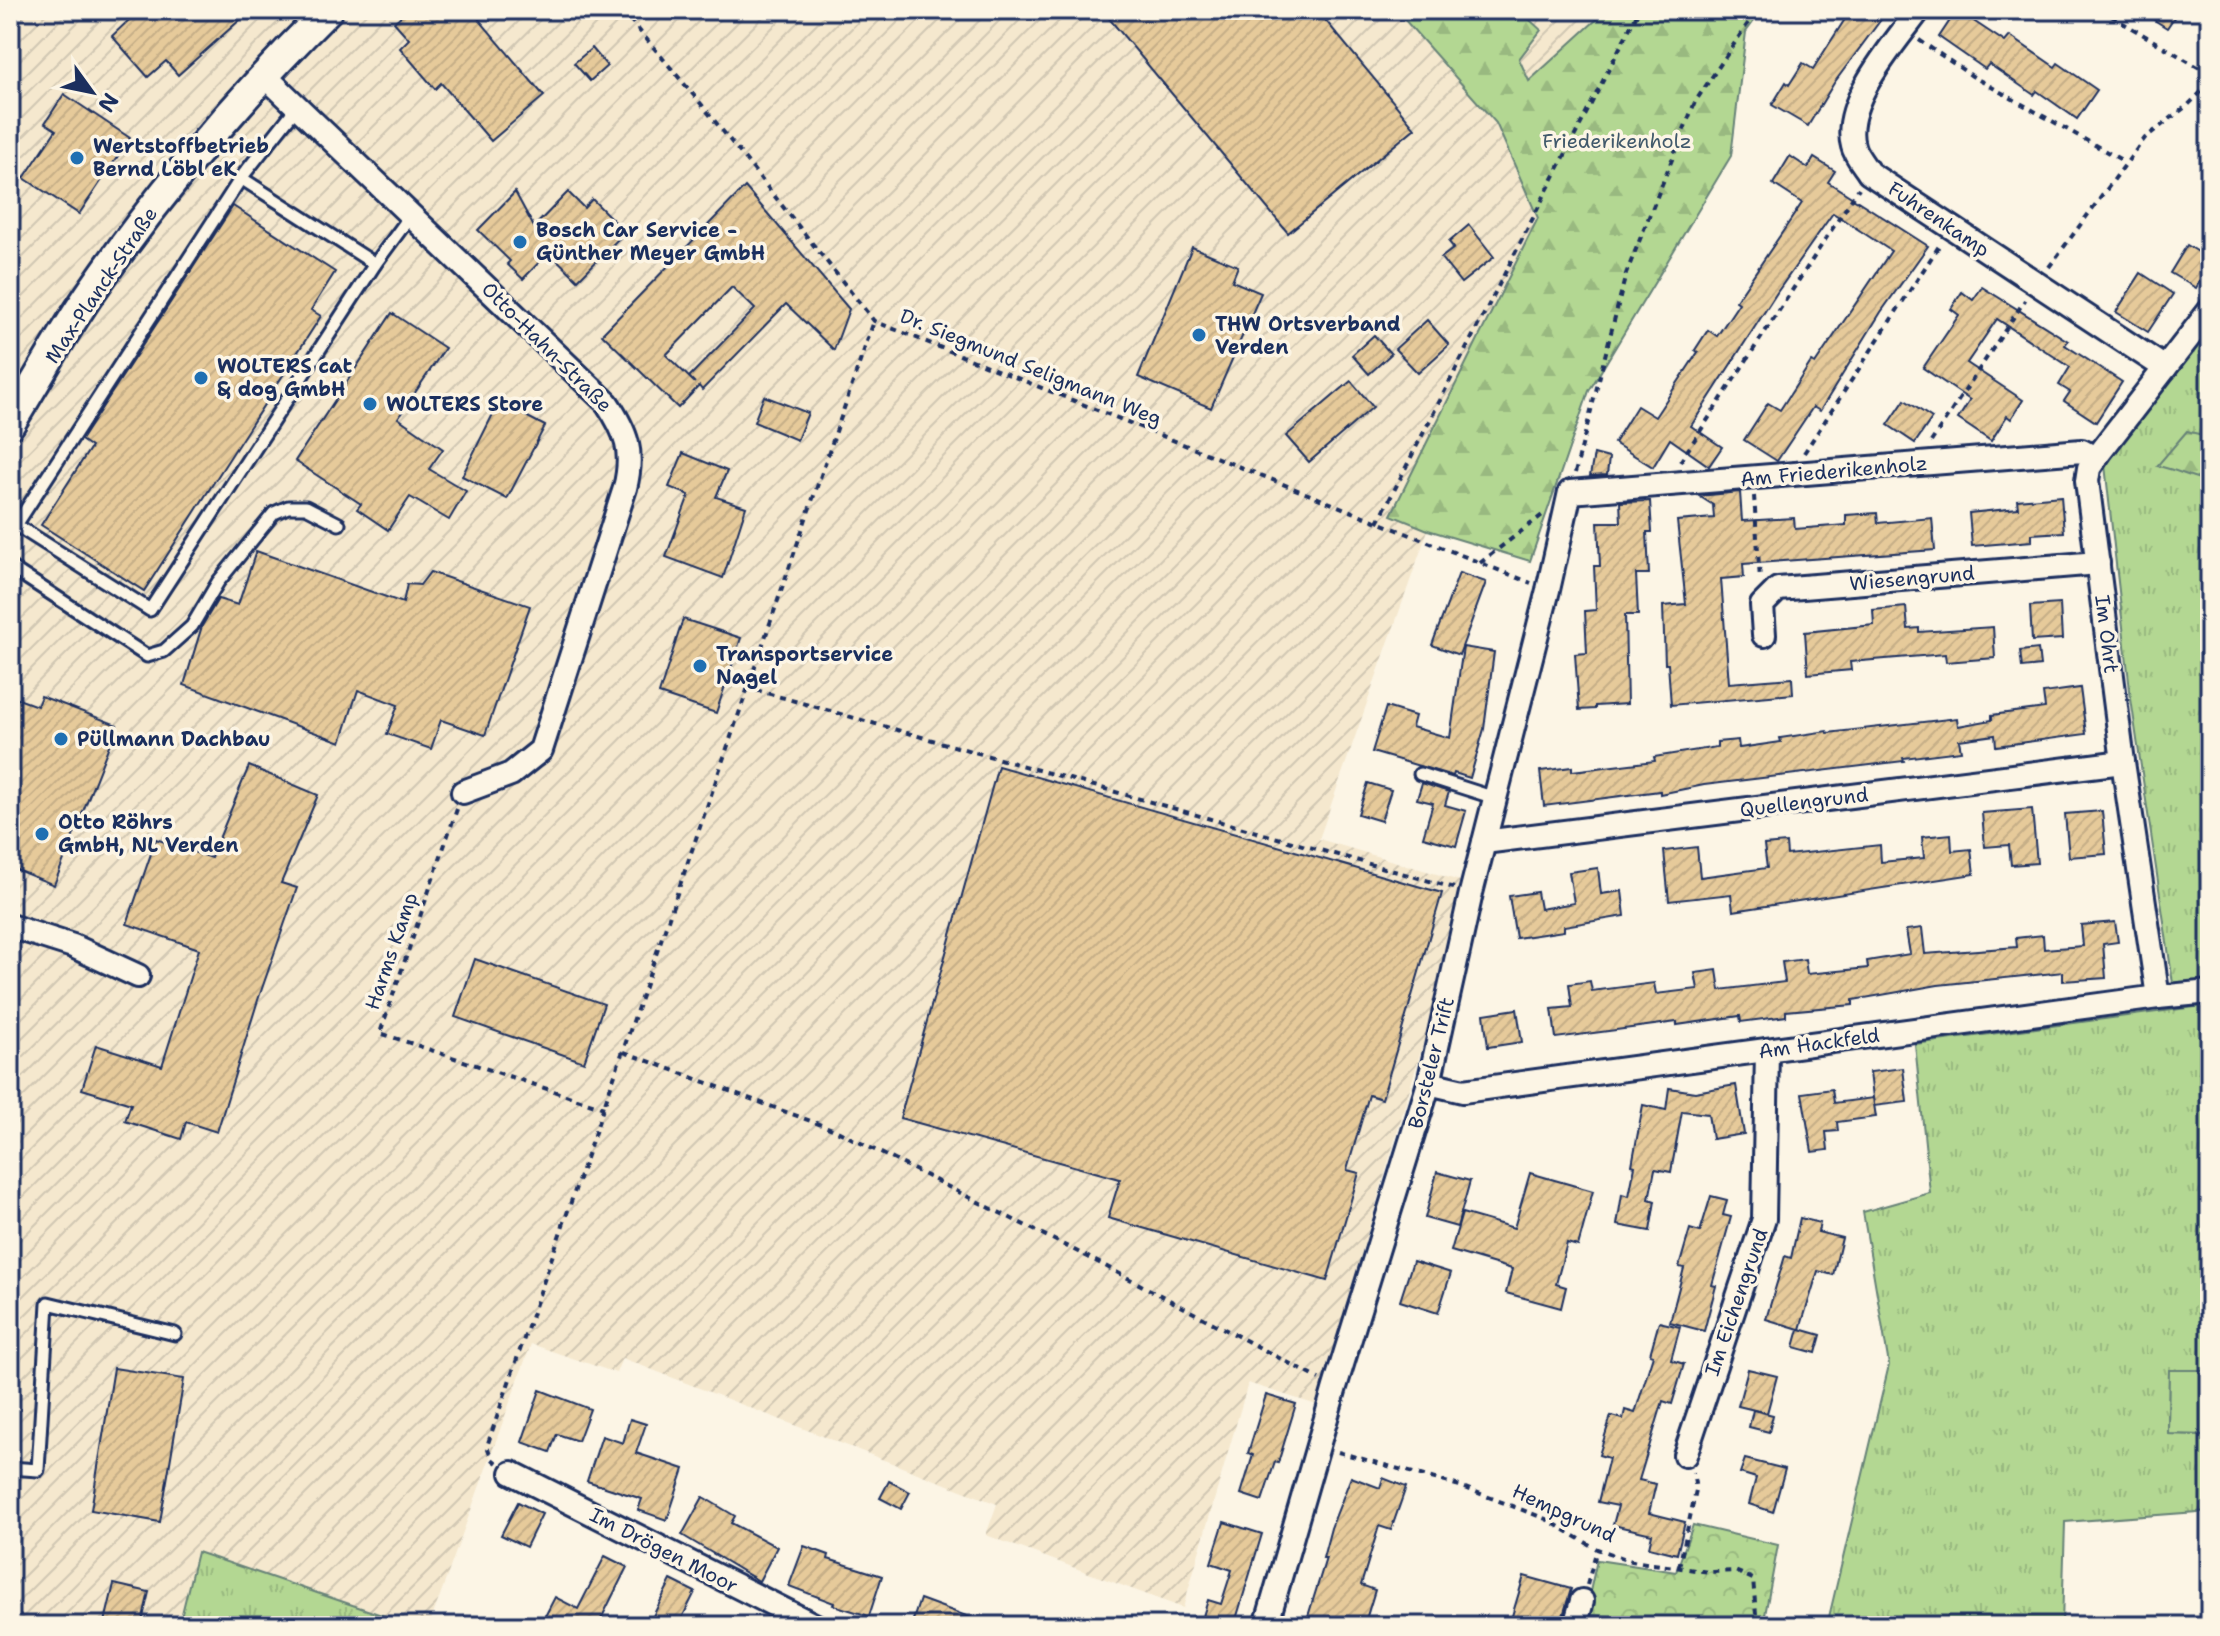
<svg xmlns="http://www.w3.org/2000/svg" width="2220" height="1636" font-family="'Shantell Sans',sans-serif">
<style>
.industrial{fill:url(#industrial-furrows)}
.grass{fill:url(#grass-tufts);stroke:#678378;stroke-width:2}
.forest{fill:url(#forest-firs);stroke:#678378;stroke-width:2}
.park{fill:url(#park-crowns);stroke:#678378;stroke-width:2}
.pitch{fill:#b3d792;stroke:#678378;stroke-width:2}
.building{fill:url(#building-hatch);stroke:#1b2f5e;stroke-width:2;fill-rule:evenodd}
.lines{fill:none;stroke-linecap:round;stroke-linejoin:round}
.service-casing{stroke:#1b2f5e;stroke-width:17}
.minor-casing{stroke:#1b2f5e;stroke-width:28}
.tertiary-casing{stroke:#1b2f5e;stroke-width:34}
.path{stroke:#1b2f5e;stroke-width:4;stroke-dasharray:6 6;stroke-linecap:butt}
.service{stroke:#fcf5e5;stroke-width:11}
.minor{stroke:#fcf5e5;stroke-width:22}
.tertiary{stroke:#fcf5e5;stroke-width:28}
.poi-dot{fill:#1f6fb2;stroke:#fcf5e5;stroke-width:3}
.labels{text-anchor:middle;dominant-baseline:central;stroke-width:7;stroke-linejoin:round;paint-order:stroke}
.park-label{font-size:20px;fill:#41596b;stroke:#fcf5e5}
.poi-label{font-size:20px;font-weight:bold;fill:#1b2f5e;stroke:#fcf5e5;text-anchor:start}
.street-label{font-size:20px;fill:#1b2f5e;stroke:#fcf5e5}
</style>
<defs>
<pattern id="industrial-furrows" width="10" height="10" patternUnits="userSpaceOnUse" patternTransform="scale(2)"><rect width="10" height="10" fill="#f5e8ce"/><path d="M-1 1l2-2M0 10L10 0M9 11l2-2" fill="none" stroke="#d1c7b3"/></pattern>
<pattern id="grass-tufts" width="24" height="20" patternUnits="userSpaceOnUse" patternTransform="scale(2)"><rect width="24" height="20" fill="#b3d792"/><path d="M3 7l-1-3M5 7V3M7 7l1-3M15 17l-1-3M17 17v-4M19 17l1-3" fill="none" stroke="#99b980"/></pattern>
<pattern id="forest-firs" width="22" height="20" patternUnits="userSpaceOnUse" patternTransform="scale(2)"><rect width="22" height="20" fill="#b3d792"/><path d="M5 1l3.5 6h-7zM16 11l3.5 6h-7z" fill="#99b980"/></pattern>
<pattern id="park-crowns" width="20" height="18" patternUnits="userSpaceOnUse" patternTransform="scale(2)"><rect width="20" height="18" fill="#b3d792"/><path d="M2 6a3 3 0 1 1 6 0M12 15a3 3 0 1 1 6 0" fill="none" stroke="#99b980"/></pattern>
<pattern id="building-hatch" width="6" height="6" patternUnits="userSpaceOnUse" patternTransform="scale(2)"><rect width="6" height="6" fill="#e6ca9a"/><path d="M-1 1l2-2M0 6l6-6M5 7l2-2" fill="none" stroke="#c5ae87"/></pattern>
</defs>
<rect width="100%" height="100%" fill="#fcf5e5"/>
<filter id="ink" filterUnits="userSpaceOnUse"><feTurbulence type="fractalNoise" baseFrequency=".0125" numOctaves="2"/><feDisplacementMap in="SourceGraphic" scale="16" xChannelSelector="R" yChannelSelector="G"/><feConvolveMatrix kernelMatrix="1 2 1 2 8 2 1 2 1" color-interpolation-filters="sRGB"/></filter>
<g filter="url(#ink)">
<!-- industrial -->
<g class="industrial">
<path d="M10,10H1396L1496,123L1538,218L1391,514L1428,530L1319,839L1470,884L1317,1405L1248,1383L1183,1608L986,1535L997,1504L622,1358L616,1373L531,1344L429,1626H414L197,1553L179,1626H10Z"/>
<path d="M1519,10H1607L1529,81L1519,59L1541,30Z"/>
</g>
<!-- grass -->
<g class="grass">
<path d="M2210,330V982L2173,983L2131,699L2105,465Z"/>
<path d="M2210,1005V1370H2169L2168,1434L2210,1435V1511L2065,1522L2062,1626H1829V1617L1889,1365L1863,1212L1930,1193L1915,1044Z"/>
<path d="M197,1552L414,1626H179Z"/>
</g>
<!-- forest -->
<g class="forest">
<path d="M1396,10H1519L1541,30L1519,59L1529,81L1607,10H1762L1746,32L1731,156L1589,391L1530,561L1428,530L1391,515L1538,218L1496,123Z"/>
<path d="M2187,431L2210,437V481C2193,479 2176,469 2157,466Z"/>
</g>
<!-- park -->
<path class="park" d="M1693,1525L1778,1545L1763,1626H1698L1585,1614L1597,1560L1676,1572Z"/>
<!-- pitch -->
<path class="pitch" d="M2169,1370H2210V1435L2168,1434Z"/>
<!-- building -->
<g class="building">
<path d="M122,10H251L178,75L166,61L148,77L112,36L130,19Z"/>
<path d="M408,10H471L544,96L491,141L441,83L435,89L400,48L409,39L394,22Z"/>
<path d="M1102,10H1317L1415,128L1288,233Z"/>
<path d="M1854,10H1888L1834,83L1808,126L1772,105L1786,82L1789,85L1803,63L1813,69L1847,16L1849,17Z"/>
<path d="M1957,10L2005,42L2010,36L2055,67L2058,63L2097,90L2077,119L2037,91L2034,95L1989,64L1985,69L1939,37Z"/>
<path d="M2138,10H2179L2167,28Z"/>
<path d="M592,48L607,66L590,81L574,63Z"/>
<path d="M64,94L130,138L79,214L24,178L56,130L45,123Z"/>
<path d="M1790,156L1808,168L1814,158L1835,171L1828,182L1928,246L1881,312L1820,411L1813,407L1777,461L1744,440L1768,403L1780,410L1811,362L1815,364L1891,251L1833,213L1778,291L1691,426L1722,447L1709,466L1670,439L1653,467L1614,443L1637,406L1655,417L1698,352L1695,350L1708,330L1717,336L1739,303L1736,301L1802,203L1773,184Z"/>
<path d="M745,187L849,309L834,350L786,304L702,390L699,386L678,408L602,334ZM732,287L755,309L689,377L695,383L666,355Z"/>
<path d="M515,192L534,227L568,192L584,208L592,199L625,232L578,280L549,252L523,279L507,264L510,261L478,230Z"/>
<path d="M233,206L335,272L311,310L321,316L144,591L41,525L91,447L81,440Z"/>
<path d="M1469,225L1494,257L1461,283L1441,258L1454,248L1449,242Z"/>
<path d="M2187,245L2210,259V264L2196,288L2170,273Z"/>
<path d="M1192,247L1238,266L1232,281L1261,293L1211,408L1138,377Z"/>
<path d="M2141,273L2173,294L2148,332L2116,312Z"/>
<path d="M1982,287L2068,341L2065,345L2122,382L2096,422L2064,401L2070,392L2059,385L2070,367L1997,319L1967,363L2023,400L2011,419L2007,416L1991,441L1958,419L1970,400L1923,368L1959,315L1951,309L1962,292L1973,300Z"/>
<path d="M392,313L445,348L398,418L443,449L429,469L466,491L449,520L410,497L388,530L357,509L361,504L295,461Z"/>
<path d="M1427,320L1449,345L1418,373L1395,349Z"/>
<path d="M1374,335L1391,354L1369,374L1352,355Z"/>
<path d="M1351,381L1373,407L1309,462L1286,436Z"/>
<path d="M764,396L808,413L797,440L754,422Z"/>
<path d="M1905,400L1932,418L1915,443L1888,425Z"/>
<path d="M499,402L545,426L507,499L462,476Z"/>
<path d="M683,453L727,471L716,497L746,507L723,578L666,557L689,495L669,487Z"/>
<path d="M1594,454L1609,458L1607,475L1590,476Z"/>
<path d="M1740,492L1742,521L1794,518L1795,529L1846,525V515L1877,513L1878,523L1932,518L1935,550L1743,564L1744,577L1721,579L1729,683L1792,678L1793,694L1671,705L1668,664H1665L1663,606L1686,604L1677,521L1714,518L1713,505L1699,496Z"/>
<path d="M2061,496L2064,532L2032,534V541L1972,546L1969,513L2018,508L2017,500Z"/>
<path d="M1650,501L1652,532H1647L1649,574H1636L1638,615H1625L1627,704L1595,706V709L1579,710L1575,654L1587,653L1585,611L1596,610L1594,566H1600L1598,522H1621L1620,502Z"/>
<path d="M256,551L403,603L407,584L420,585L430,572L530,606L485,735L441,720L431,749L387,734L398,705L358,690L341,742L184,685L202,626L218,599L238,605Z"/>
<path d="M1459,573L1486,582L1459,655L1432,645Z"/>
<path d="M2060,604L2062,639L2032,641L2030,606Z"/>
<path d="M1906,607L1908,629L1919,628V632L1993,627L1995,658L1946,662L1945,654L1850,662L1851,670L1808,674L1805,632L1874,625L1873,610Z"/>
<path d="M683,619L741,638L716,713L659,694Z"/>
<path d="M1463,647L1494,652L1484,729L1470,778L1454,773L1453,776L1372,752L1386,707L1415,716L1412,727L1450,738Z"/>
<path d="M2038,649L2040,666L2022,668L2020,651Z"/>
<path d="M2080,688L2086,734L1996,746L1995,735L1959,740L1961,751L1903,758L1904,761L1704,785L1660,794V791L1544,806L1540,771L1572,767V771L1655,761L1654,757L1717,747V742L1738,740L1739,748L1781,742L1780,738L1827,731L1828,733L1957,718L1958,726L1992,720V715L2045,708L2043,693Z"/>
<path d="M10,696L37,706L41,696L117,725L54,885L10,867Z"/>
<path d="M249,766L318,795L281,883L297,888L258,1000L217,1132L186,1122L181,1139L125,1121L131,1104L82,1089L96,1045L162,1066L199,949L127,924L156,839L211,858Z"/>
<path d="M998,766L1442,893L1382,1099L1369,1095L1347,1170L1359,1173L1327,1281L1108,1218L1120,1179L900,1118Z"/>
<path d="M1368,783L1391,790L1381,821L1358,814Z"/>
<path d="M1422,783L1449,792L1445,805L1466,811L1456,846L1423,837L1433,803L1417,799Z"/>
<path d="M2032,809L2037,863L2011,865L2009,845L1985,847L1982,813Z"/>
<path d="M2102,811L2106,854L2069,857L2065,814Z"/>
<path d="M1951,834L1952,851L1971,849L1974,874L1733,911L1731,894L1669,901L1664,851L1697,847L1700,877L1767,868L1764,845L1786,843L1787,855L1880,845L1881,862L1924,858L1922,837Z"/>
<path d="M1598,868L1601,894L1622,891L1625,916L1564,926V931L1516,938L1509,896L1537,892L1540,909L1574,903L1569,872Z"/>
<path d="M2115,922L2118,942L2103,944L2106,978L2063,981V972L1938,985L1853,1000V1005L1786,1011V1016L1741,1022L1740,1016L1677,1025V1022L1556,1038L1552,1009L1572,1007L1569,984L1590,981L1592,991L1654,983L1656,994L1698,989L1695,973L1717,970L1720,990L1785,982L1782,962L1805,959L1807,974L1868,968L1867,961L1910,954L1906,930L1922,928L1925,954L2017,947L2016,938L2043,935L2044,949L2083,946L2081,925Z"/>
<path d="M475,959L604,1004L584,1062L455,1017Z"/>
<path d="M1517,1009L1522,1042L1488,1047L1484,1014Z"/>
<path d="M1903,1068L1907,1102L1874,1106L1870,1072Z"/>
<path d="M1736,1085L1744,1134L1712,1139L1708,1114L1682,1111L1671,1172L1655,1169L1649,1199L1655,1201L1650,1231L1617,1225L1622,1194L1629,1196L1635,1166L1632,1165L1643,1105L1666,1110L1669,1088L1695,1092Z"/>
<path d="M1832,1089L1834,1103L1873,1098L1876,1117L1837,1122L1838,1131L1826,1132L1828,1150L1812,1152L1802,1093Z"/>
<path d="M1437,1172L1470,1181L1457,1227L1425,1218Z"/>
<path d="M1530,1173L1593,1191L1578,1246L1567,1243L1556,1284L1566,1287L1561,1308L1506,1293L1512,1269L1451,1251L1462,1213L1514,1228Z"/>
<path d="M1711,1196L1727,1200L1723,1215L1731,1217L1712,1285L1716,1286L1704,1331L1670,1322L1684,1268L1679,1267L1690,1229L1700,1232Z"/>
<path d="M1800,1218L1820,1223L1818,1232L1842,1238L1833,1275L1818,1271L1800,1329L1821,1335L1816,1353L1794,1347L1799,1329L1766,1319L1785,1256L1791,1258Z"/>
<path d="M1413,1261L1451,1273L1438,1313L1400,1301Z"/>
<path d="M1659,1322L1680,1327L1671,1360L1684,1364L1672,1404L1663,1401L1639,1480L1656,1484L1649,1513L1685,1522L1677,1554L1649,1547L1652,1534L1613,1525L1618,1506L1598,1502L1609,1458L1599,1455L1611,1416L1623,1419L1625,1410L1635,1413L1653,1355L1650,1354Z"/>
<path d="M114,1368L184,1379L160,1522L91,1510Z"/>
<path d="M1748,1369L1777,1376L1767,1413L1738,1406Z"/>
<path d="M540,1390L590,1409L578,1441L557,1434L550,1452L522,1442Z"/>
<path d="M1266,1395L1296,1404L1278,1463L1275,1462L1262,1501L1241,1494L1253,1455L1248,1453Z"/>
<path d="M1753,1410L1773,1415L1769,1432L1749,1427Z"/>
<path d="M630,1419L646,1424L636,1453L684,1469L667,1520L638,1510L642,1499L587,1481L602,1436L623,1443Z"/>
<path d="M1745,1459L1785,1469L1773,1512L1749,1504L1756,1478L1740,1473Z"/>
<path d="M1351,1477L1380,1488L1383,1478L1406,1487L1391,1530L1379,1526L1361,1585L1375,1590L1364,1626H1305L1326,1558H1323L1331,1528Z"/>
<path d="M889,1481L910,1492L901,1509L880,1498Z"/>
<path d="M703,1497L735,1516L731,1523L777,1547L759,1581L682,1535Z"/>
<path d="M518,1502L542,1514L526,1547L501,1535Z"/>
<path d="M1224,1522L1262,1534L1234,1626H1200L1208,1600L1221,1604L1232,1570L1211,1563Z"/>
<path d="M804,1546L829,1555L828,1559L882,1576L869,1616L833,1605L834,1603L789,1586Z"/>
<path d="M605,1556L627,1567L600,1621L610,1626H540L555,1597L578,1609Z"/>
<path d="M1524,1576L1571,1589L1560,1626H1509Z"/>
<path d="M671,1580L695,1592L678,1626H659L650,1622Z"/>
<path d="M114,1584L149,1592L141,1626H104Z"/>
<path d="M920,1599L988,1624V1626H911Z"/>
</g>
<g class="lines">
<!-- service casing -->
<g class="service-casing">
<g id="service">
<path d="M297,107L241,178L375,264L411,215"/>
<path d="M241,178L16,525L150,610L375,264"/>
<path d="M10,567L147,656L164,651L192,626L218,582L274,513L288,507H306L339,524"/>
<path d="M1420,774L1495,798"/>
<path d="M10,1468L38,1470L48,1303L175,1334"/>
</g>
</g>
<!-- minor casing -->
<g class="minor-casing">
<g id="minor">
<path d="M1919,10C1894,44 1841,103 1853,146C1855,155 1864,165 1869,173L2165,368"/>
<path d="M263,74L607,403C627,433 634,452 625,488L541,750L511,774L463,792"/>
<path d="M1764,635L1762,605L1778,589L2098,563"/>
<path d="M1484,842L2123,762"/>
<path d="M10,926L73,946L138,976"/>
<path d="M2158,997L2123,762L2087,481L2089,468L2100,452L2210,310"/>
<path d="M1429,1083L1463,1091L2158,997L2210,992"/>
<path d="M1685,1455L1764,1219L1767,1050"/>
<path d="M512,1473L816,1626"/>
<path d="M1266,1626L1335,1387L1429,1083L1471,893L1548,590L1570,492L2082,451L2095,458"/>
<path d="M1575,1626L1582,1601"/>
</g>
</g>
<!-- tertiary casing -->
<g class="tertiary-casing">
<path id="tertiary" d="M10,424C38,379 63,332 93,289C162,189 241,96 328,10"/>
</g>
<!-- path -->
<g class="path">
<path d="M622,10L702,105L874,321L1531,583"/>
<path d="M2101,10L2210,74"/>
<path d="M1919,40L1972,76L2125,162"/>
<path d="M2049,267L2145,138L2188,105L2210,83"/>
<path d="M1931,442L2025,300"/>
<path d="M1804,453L1941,243"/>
<path d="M1680,462L1859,188"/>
<path d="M1575,473L1626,274L1695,102L1757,10"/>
<path d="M1754,496L1760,579"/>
<path d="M1378,522L1639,10"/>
<path d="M1480,563L1545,513"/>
<path d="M756,690L1454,888"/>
<path d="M457,809L380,1033L604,1108"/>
<path d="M624,1052L835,1130L1088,1257L1319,1379"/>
<path d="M1338,1452L1460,1486L1546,1519L1597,1549L1632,1561L1709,1572L1735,1571L1753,1579L1757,1626"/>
<path d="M497,1463L492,1459L487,1446L874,321"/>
<path d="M1679,1567L1696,1490L1693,1472"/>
<path d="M1587,1585L1597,1549"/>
</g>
<!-- service -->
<use href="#service" class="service"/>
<!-- minor -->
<use href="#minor" class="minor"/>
<!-- tertiary -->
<use href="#tertiary" class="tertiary"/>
</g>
</g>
<!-- markers -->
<g class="poi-dot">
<circle cx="77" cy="158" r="8"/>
<circle cx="520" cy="242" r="8"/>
<circle cx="1199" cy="335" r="8"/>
<circle cx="201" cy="378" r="8"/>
<circle cx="370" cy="404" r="8"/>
<circle cx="700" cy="666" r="8"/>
<circle cx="61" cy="739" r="8"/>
<circle cx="42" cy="834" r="8"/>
</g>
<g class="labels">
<!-- park labels -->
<g class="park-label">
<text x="1617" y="141">Friederikenholz</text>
</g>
<!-- poi labels -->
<g class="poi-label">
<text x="93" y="146">Wertstoffbetrieb<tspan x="93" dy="23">Bernd Löbl eK</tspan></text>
<text x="536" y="230">Bosch Car Service -<tspan x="536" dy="23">Günther Meyer GmbH</tspan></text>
<text x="1215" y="324">THW Ortsverband<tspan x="1215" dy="23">Verden</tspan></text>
<text x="217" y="366">WOLTERS cat<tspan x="217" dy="23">&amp; dog GmbH</tspan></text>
<text x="386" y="404">WOLTERS Store</text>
<text x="716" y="654">Transportservice<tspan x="716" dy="23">Nagel</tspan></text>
<text x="77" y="739">Püllmann Dachbau</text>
<text x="58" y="822">Otto Röhrs<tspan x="58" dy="23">GmbH, NL Verden</tspan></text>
</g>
<!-- street labels -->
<g class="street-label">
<text transform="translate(1939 219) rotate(34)">Fuhrenkamp</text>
<text transform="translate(101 285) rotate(-56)">Max-Planck-Straße</text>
<text transform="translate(547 347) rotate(45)">Otto-Hahn-Straße</text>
<text transform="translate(1031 367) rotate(22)">Dr. Siegmund Seligmann Weg</text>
<text transform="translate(1834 471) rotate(-5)">Am Friederikenholz</text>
<text transform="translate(1912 578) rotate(-5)">Wiesengrund</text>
<text transform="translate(2107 634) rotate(83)">Im Ohrt</text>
<text transform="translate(1804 802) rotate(-7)">Quellengrund</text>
<text transform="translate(391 951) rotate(-71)">Harms Kamp</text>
<text transform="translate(1819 1043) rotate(-8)">Am Hackfeld</text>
<text transform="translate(1431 1063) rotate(-76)">Borsteler Trift</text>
<text transform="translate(1736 1302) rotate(-71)">Im Eichengrund</text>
<text transform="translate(1564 1513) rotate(25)">Hempgrund</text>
<text transform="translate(664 1550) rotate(27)">Im Drögen Moor</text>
</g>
</g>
<!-- margin -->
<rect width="2220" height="1636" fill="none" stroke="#fcf5e5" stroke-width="40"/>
<rect x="20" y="20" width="2180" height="1596" fill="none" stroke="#1b2f5e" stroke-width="3" filter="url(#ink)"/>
<!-- north arrow -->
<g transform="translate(92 92) rotate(123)" stroke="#fcf5e5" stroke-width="6" paint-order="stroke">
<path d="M0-6L14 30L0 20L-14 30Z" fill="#1b2f5e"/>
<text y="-12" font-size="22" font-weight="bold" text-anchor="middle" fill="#1b2f5e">N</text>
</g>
</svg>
